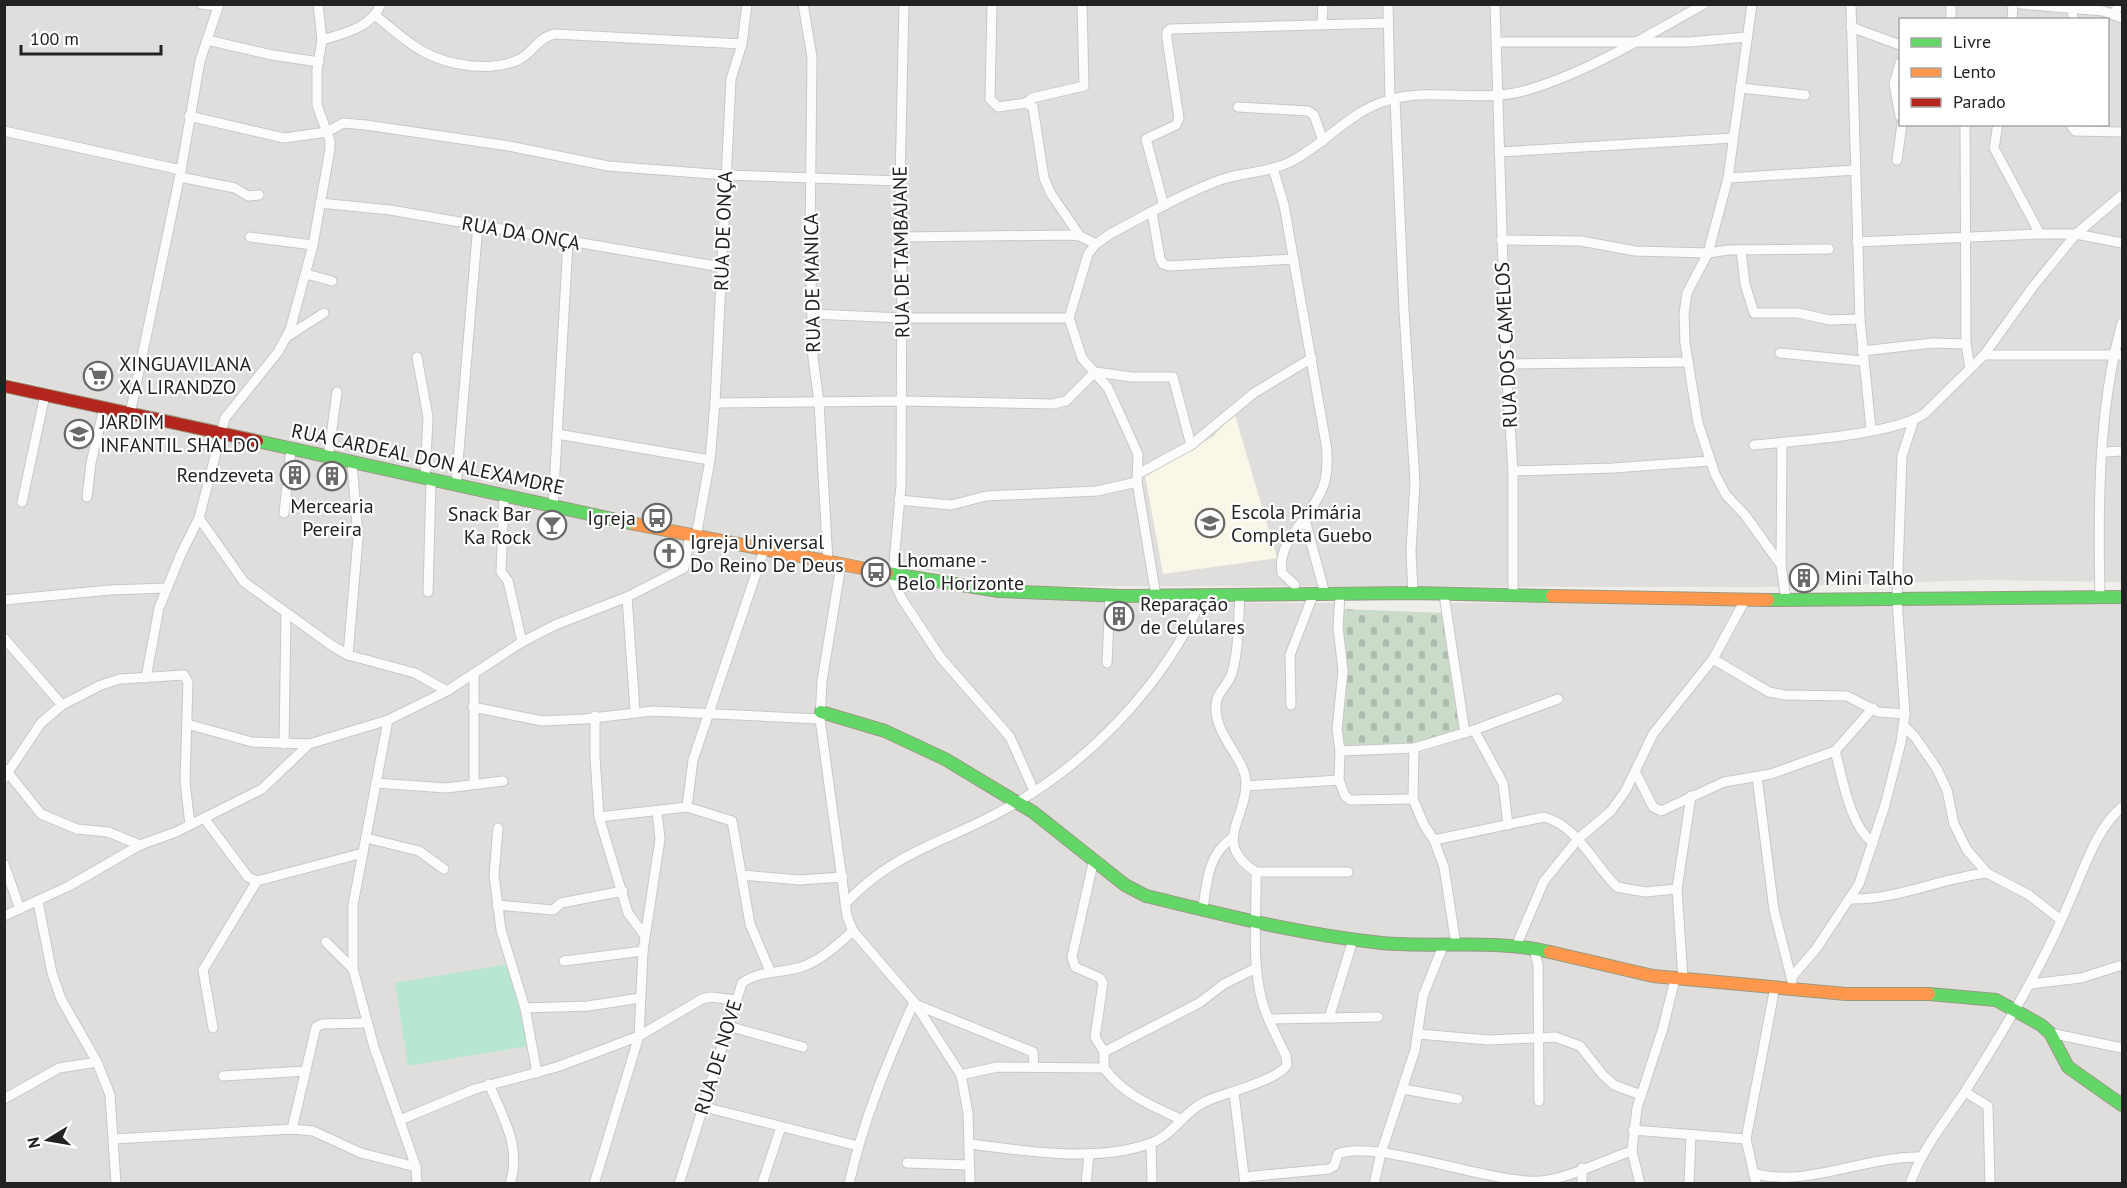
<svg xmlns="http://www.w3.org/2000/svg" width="2127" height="1188" font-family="'PT Sans',sans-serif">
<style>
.residential{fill:#dfdedc;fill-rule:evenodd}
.education{fill:#f8f7e8}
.religious{fill:#dededc}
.cemetery{fill:url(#cemetery-stones)}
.pitch{fill:#b7e6d2}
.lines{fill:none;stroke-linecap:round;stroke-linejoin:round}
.street-casing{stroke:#c9c8c7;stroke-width:11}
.fast-casing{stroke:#999a82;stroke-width:14}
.slow-casing{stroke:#999a82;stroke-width:14}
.jam-casing{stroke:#999a82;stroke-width:14}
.street{stroke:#fdfcfc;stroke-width:9}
.fast{stroke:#63d668;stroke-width:12}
.slow{stroke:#ff974d;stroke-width:12}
.jam{stroke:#b3261e;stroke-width:12}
.labels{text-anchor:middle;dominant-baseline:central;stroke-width:4.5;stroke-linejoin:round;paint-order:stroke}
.street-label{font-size:20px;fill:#222;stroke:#fff}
.poi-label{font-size:20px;fill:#222;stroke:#fff;text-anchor:start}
</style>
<defs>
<pattern id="cemetery-stones" width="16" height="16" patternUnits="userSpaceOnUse" patternTransform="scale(1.5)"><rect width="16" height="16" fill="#cadbca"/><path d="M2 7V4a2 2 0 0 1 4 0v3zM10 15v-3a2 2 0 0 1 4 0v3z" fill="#adbcad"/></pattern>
</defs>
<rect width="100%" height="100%" fill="#f0eeeb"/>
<!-- residential -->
<g class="residential">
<path d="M5,5H2122V582L1984,580L1762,587L1048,586L1001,583L651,525L5,378ZM1900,20H2108V124H1900Z"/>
<path d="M5,394L896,583L1000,597L1149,603H1338L1341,666L1333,733L1335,755L1420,753L1468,737L1449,603L2122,601V1183L5,1184Z"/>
</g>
<!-- education -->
<path class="education" d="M1234,412L1277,558L1163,574L1145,475L1214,436Z"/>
<!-- religious -->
<path class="religious" d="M656,539L686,542L682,564L656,576Z"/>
<!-- cemetery -->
<path class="cemetery" d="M1340,609L1446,613L1462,728L1459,733L1413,745L1343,748L1339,721Z"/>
<!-- pitch -->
<path class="pitch" d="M516,963L529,1046L408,1066L395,983Z"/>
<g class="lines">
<!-- street casing -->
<g class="street-casing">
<g id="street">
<path d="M201,4L218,6"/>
<path d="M803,4L812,57L810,243L813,358L819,402L828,563"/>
<path d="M992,4L990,99L998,107L1026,103L1033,107L1044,178L1051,194L1080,236"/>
<path d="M1388,4L1390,99"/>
<path d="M1495,4L1506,364L1513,471V595"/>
<path d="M1752,4L1728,178L1708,253L1687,293L1684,314L1685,343L1698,423L1715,474L1726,495L1745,515L1781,565L1786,600"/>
<path d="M1851,4L1860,319L1871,429"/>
<path d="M1951,4V20"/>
<path d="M2021,4L2103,11L2122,18"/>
<path d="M2072,4L2073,20"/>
<path d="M2113,14L2120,4"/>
<path d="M376,16C391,28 407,43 424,52C450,66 490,72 518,60C532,54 538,37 555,34L742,44"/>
<path d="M2012,20L2013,4"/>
<path d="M1322,24L1323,4"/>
<path d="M1851,27L1900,45"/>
<path d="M207,40L272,55L319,62"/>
<path d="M322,40C345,33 371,28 381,4"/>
<path d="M1498,42H1689L1747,37"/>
<path d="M1900,63L1894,84L1900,116"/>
<path d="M1740,88L1805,95"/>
<path d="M1395,99L1404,311L1415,482L1411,551L1413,593"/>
<path d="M1026,103L1032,98L1084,86L1082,4"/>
<path d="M1238,107L1308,111L1314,115L1323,141"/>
<path d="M189,116L284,138L327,132L343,123L366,125L509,146L608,166L725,175L900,181"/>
<path d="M1965,124L1966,344L1970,368"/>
<path d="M1998,124L1994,148L2040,234"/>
<path d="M2070,124L2075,131L2122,132"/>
<path d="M4,131L181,170"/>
<path d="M1499,152L1733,138"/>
<path d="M1897,160L1902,124"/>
<path d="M1273,168L1284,205L1327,450C1327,462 1328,475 1323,487C1312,517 1276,541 1282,573L1295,585"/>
<path d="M180,177L235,188L248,196L259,195"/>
<path d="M1728,178L1856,170"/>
<path d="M320,203L390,210L721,267"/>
<path d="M1164,206L1146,139L1176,125L1179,118L1167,39V32L1170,29L1388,23"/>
<path d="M1152,212L1160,258L1163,264L1169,266L1294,259"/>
<path d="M250,237L313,245"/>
<path d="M902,237L1070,235L1080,236L1096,244"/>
<path d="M1501,240L1581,241L1635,251L1708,253L1728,250L1829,249"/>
<path d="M1857,242L2040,234H2076L2122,243"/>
<path d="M1741,250L1745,284L1754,313H1798L1830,320L1860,319"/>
<path d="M306,274L332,281"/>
<path d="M812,314L903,318H1069"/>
<path d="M288,336L324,313"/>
<path d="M1862,351L1933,343L1966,344"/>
<path d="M1780,353L1863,361"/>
<path d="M1984,355H2122"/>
<path d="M417,357L428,417L425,479"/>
<path d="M1506,364L1688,362"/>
<path d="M715,403L902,401L1053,404L1066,401L1095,372L1132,377H1173L1191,445"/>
<path d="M130,414L181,170L200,61L219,4"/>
<path d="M557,434L710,460"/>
<path d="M1754,445C1795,441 1892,435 1924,414L1984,355L2032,288L2076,234L2122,195"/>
<path d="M2104,452L2122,451"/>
<path d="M328,458L337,392"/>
<path d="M1513,471L1613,468L1710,461"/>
<path d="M1138,474L1191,445L1254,393L1312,358"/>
<path d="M456,486L478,224"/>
<path d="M87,497L91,463L104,408"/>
<path d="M504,497L501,572L508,581L522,642"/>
<path d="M899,500L951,505L986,496L1097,491L1137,482"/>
<path d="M22,502L45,395"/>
<path d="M553,507L568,242"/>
<path d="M284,513L291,449"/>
<path d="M199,518L244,582L331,645L348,655L415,673L447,691"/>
<path d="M1305,520L1325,594"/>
<path d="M696,537L710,460L715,403L731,79L742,44L747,4"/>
<path d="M841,565L822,681L820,719L847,916L853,931L914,1002L961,1075L968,1113L970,1184"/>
<path d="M1781,565L1782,443"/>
<path d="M890,574L902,599L941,658L1010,737L1034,791"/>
<path d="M893,574L901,485L902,237L900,181L904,4"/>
<path d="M428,592L431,481"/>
<path d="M1340,595L1338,627L1343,671L1337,729L1340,751L1339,780L1345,796L1350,800L1413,799"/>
<path d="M1444,595L1465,733"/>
<path d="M1156,596L1137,482L1138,454L1108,388L1082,358L1069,318L1088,254L1096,244L1110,234C1146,215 1182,194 1220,180C1243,172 1268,173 1290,162C1326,144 1349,111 1389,100C1430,88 1474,101 1515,93C1574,80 1651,34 1704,4"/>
<path d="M2100,596C2098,508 2098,408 2122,323"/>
<path d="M627,597L635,711"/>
<path d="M4,600L110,590L167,588"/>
<path d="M4,638L62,705"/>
<path d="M348,655L358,538L352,463"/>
<path d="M1713,659L1769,692L1785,695L1847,696L1878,712L1905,714"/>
<path d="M1107,663L1110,596"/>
<path d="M474,673V784"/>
<path d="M146,678L159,608L181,554L199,518L225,418L278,352L290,330L313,245L330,149V141L317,105V70L322,40L318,4"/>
<path d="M1291,705L1290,655L1313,595"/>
<path d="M473,707L542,721L584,719L653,711L820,719"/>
<path d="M595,716V757L599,817L628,913L645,936"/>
<path d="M187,724L252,742L309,744"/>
<path d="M1903,725L1915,737L1937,769L1947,790L1954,824L1967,850L1987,873L2029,895L2061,920"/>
<path d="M1474,730L1503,783L1508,825"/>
<path d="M284,744L286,613"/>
<path d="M1414,748L1413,799L1424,825L1434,840L1444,867L1456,945"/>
<path d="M1340,751L1414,748L1474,730L1558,699"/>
<path d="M1835,751L1873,708"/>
<path d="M5,769L41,814L77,829L108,832L140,845"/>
<path d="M1636,773L1653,807L1661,811L1724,782L1771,774L1835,751C1843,779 1849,824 1873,843"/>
<path d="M1757,777L1774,910L1792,981"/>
<path d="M4,778L41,723L62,705L101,685L120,679L184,675L188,682L185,782L190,825"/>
<path d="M376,783L446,788L503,781"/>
<path d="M1246,786L1339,780"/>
<path d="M687,807L693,760L764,550"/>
<path d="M599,817L687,807L732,821L750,924L770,971"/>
<path d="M204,818L248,877L257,881L363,853"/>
<path d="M498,828L494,875L501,930L525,1008L537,1073"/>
<path d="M366,838L419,851L444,869"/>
<path d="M1434,840L1544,817C1577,825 1594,865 1617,887L1645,892L1677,889"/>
<path d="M1094,859L1072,957L1075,967L1100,978L1103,983L1095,1037L1104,1052V1068C1124,1095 1150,1105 1180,1119"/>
<path d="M4,864L20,909"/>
<path d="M1256,872H1348"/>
<path d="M742,875L800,880L843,877"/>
<path d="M1850,899C1898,900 1940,878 1987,873"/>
<path d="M38,902L52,973L61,999L97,1062L110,1095L116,1184"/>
<path d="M845,904C890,855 936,845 992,816C1082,771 1163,688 1203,596"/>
<path d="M497,905L553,910L561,903L623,891"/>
<path d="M1203,908C1207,880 1208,855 1232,838"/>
<path d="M4,916L69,886L140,845L176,832L262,789L309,744L388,720"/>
<path d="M326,942L353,969"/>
<path d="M1517,944L1544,881L1578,839L1611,811L1626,790L1653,734L1713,659L1745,600"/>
<path d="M1534,948L1538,965L1539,1101"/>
<path d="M564,961L643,951"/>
<path d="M1791,978L1816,949L1859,884L1885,805L1901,742L1905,714L1897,600L1902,456L1913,422"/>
<path d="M1683,979L1677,889L1691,796"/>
<path d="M2030,984L2081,978L2122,965"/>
<path d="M917,1005L1033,1052L1034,1066"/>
<path d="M525,1008L588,1006L640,998"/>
<path d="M1329,1018L1353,940"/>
<path d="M1269,1019L1378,1017"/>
<path d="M728,1026L803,1047"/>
<path d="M213,1028L203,970L257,881"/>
<path d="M2050,1033L2122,1048"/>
<path d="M1418,1034L1489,1040L1555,1037L1580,1046L1603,1075L1614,1085L1641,1095"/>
<path d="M1104,1052L1199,1003L1224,984L1256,968"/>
<path d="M961,1075L997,1067L1104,1068"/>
<path d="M223,1076L306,1071"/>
<path d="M489,1084C503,1118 522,1147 510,1184"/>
<path d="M1403,1089L1458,1099"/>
<path d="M1965,1092L1988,1106L1990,1184"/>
<path d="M1234,1093L1245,1184"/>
<path d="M4,1099L59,1068L97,1062"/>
<path d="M704,1107L858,1146"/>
<path d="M400,1120L475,1089L557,1067L639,1036L702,999L711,997L735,1000"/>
<path d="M292,1129L316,1027L322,1024L367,1023"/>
<path d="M1633,1130L1746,1139L1775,987"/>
<path d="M114,1139L292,1129L313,1131L361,1153L416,1167"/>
<path d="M1746,1139L1756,1184"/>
<path d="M1151,1143L1152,1184"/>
<path d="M970,1144C1025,1151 1098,1163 1151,1143C1173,1136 1185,1109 1209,1100C1226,1093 1278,1080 1287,1065L1286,1056C1278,1038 1267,1020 1262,1001C1251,959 1257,915 1256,872C1213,844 1244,822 1246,786C1247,757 1214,738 1216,705C1216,692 1229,685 1232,673C1239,649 1238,621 1240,595"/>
<path d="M907,1163L968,1165"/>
<path d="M1755,1174C1811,1187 1864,1156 1921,1157"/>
<path d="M1244,1177L1329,1169L1334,1166L1338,1154C1373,1138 1494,1185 1541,1181C1568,1179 1606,1159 1632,1151"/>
<path d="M417,1184L416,1167L374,1047L353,969V905L388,720L447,691L522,642L555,625L627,597L684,568L690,536"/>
<path d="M594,1184L639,1036L643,951L660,839L657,812"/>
<path d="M679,1184L742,983C761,969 784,974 804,966C823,959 838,944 853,931"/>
<path d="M762,1184L781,1127"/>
<path d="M849,1184C863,1120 888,1061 914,1002"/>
<path d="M1086,1184L1089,1154"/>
<path d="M1374,1184L1381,1153L1415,1050L1423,996L1443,946"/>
<path d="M1582,1184V1168"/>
<path d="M1640,1184L1632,1151L1637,1108L1663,1028L1675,979"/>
<path d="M1689,1184L1691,1135"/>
<path d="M1910,1184C1922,1148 1946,1121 1966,1090C2006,1027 2045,962 2073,893C2086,864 2097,828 2122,807"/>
</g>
</g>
<!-- fast casing -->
<g class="fast-casing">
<g id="fast">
<path d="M257,441L635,524"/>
<path d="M887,573L999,591L1122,596L1413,593L1552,596"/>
<path d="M1768,600L2122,597"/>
<path d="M821,712L885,731L945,759L1033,812L1125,885L1146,896C1225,915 1302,935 1382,943C1439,948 1495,939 1550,952"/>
<path d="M1929,994L1996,1000L2041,1025L2050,1033L2068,1067L2122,1105"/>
</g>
</g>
<!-- slow casing -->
<g class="slow-casing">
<g id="slow">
<path d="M635,524L887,573"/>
<path d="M1552,596L1768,600"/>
<path d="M1550,952L1653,976L1846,994H1929"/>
</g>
</g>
<!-- jam casing -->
<g class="jam-casing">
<path id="jam" d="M4,386L257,441"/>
</g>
<!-- street -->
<use href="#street" class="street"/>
<!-- fast -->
<use href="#fast" class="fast"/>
<!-- slow -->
<use href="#slow" class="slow"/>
<!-- jam -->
<use href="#jam" class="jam"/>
</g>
<!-- icons -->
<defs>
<g id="supermarket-ring" transform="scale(1.5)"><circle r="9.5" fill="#fff" stroke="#6a6968" stroke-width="1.5"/><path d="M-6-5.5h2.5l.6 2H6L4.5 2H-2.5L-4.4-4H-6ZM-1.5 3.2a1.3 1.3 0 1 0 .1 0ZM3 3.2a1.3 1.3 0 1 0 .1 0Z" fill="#6a6968"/></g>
<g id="school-ring" transform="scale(1.5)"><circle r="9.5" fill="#fff" stroke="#6a6968" stroke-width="1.5"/><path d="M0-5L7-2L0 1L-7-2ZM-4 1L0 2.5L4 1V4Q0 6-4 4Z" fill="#6a6968"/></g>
<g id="building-ring" transform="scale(1.5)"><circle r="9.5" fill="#fff" stroke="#6a6968" stroke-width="1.5"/><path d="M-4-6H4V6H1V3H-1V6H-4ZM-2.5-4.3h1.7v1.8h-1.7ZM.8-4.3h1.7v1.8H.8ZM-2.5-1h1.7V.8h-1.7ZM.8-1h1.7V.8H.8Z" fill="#6a6968"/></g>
<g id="bus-ring" transform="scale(1.5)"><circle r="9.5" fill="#fff" stroke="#6a6968" stroke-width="1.5"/><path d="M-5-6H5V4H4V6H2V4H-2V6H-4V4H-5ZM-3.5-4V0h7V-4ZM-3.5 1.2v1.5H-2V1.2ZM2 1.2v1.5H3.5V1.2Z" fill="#6a6968"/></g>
<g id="bar-ring" transform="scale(1.5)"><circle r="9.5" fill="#fff" stroke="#6a6968" stroke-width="1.5"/><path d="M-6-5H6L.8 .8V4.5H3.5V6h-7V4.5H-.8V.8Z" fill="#6a6968"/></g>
<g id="church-ring" transform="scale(1.5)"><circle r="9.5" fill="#fff" stroke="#6a6968" stroke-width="1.5"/><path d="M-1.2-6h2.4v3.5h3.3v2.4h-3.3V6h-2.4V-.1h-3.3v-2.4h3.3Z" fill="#6a6968"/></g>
</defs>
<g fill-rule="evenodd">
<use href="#supermarket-ring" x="98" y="376"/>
<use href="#school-ring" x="79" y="434"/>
<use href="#building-ring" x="295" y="475"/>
<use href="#building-ring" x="332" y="476"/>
<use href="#bus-ring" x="657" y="518"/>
<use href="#school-ring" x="1210" y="523"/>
<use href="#bar-ring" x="552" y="525"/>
<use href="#church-ring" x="669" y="553"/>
<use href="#bus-ring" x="876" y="572"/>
<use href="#building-ring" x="1804" y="578"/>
<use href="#building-ring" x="1119" y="616"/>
</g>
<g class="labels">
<!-- street labels -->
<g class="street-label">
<text transform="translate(723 231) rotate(-88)">RUA DE ONÇA</text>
<text transform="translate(521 233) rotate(10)">RUA DA ONÇA</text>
<text transform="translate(901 252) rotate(-91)">RUA DE TAMBAJANE</text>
<text transform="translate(812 283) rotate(-91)">RUA DE MANICA</text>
<text transform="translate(1506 345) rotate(-93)">RUA DOS CAMELOS</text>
<text transform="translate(428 459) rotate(12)">RUA CARDEAL DON ALEXAMDRE</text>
<text transform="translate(718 1057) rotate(-73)">RUA DE NOVE</text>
</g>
<!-- poi labels -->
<g class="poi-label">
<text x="119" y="364">XINGUAVILANA<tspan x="119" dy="23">XA LIRANDZO</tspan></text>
<text x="100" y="422">JARDIM<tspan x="100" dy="23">INFANTIL SHALDO</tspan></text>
<text x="274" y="475" text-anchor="end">Rendzeveta</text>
<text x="332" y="506" text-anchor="middle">Mercearia<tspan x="332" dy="23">Pereira</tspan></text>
<text x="1231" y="512">Escola Primária<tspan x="1231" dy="23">Completa Guebo</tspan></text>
<text x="531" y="514" text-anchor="end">Snack Bar<tspan x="531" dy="23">Ka Rock</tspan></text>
<text x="636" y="518" text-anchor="end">Igreja</text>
<text x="690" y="542">Igreja Universal<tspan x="690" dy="23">Do Reino De Deus</tspan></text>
<text x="897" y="560">Lhomane -<tspan x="897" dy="23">Belo Horizonte</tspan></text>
<text x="1825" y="578">Mini Talho</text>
<text x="1140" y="604">Reparação<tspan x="1140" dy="23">de Celulares</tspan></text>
</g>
</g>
<!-- border -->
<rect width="2127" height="1188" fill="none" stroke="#222222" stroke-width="12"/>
<!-- legend -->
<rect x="1899" y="18" width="210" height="108" fill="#ffffff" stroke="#a7a7a7" stroke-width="1.5"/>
<rect x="1911" y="38" width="30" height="9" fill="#63d668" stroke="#a7a7a7" stroke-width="1.5"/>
<text x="1953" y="48" font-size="18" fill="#222222">Livre</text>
<rect x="1911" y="68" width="30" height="9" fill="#ff974d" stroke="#a7a7a7" stroke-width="1.5"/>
<text x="1953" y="78" font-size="18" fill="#222222">Lento</text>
<rect x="1911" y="98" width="30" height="9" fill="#b3261e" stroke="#a7a7a7" stroke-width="1.5"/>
<text x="1953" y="108" font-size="18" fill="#222222">Parado</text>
<!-- north arrow -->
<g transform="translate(48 1140) rotate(259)" stroke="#ffffff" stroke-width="4.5" paint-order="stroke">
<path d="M0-4.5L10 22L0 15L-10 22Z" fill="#222222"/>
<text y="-9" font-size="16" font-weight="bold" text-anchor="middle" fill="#222222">N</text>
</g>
<!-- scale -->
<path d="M21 45v9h140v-9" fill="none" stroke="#222222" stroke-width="3"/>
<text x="30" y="45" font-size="18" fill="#222222" stroke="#ffffff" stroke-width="4.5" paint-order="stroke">100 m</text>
</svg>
